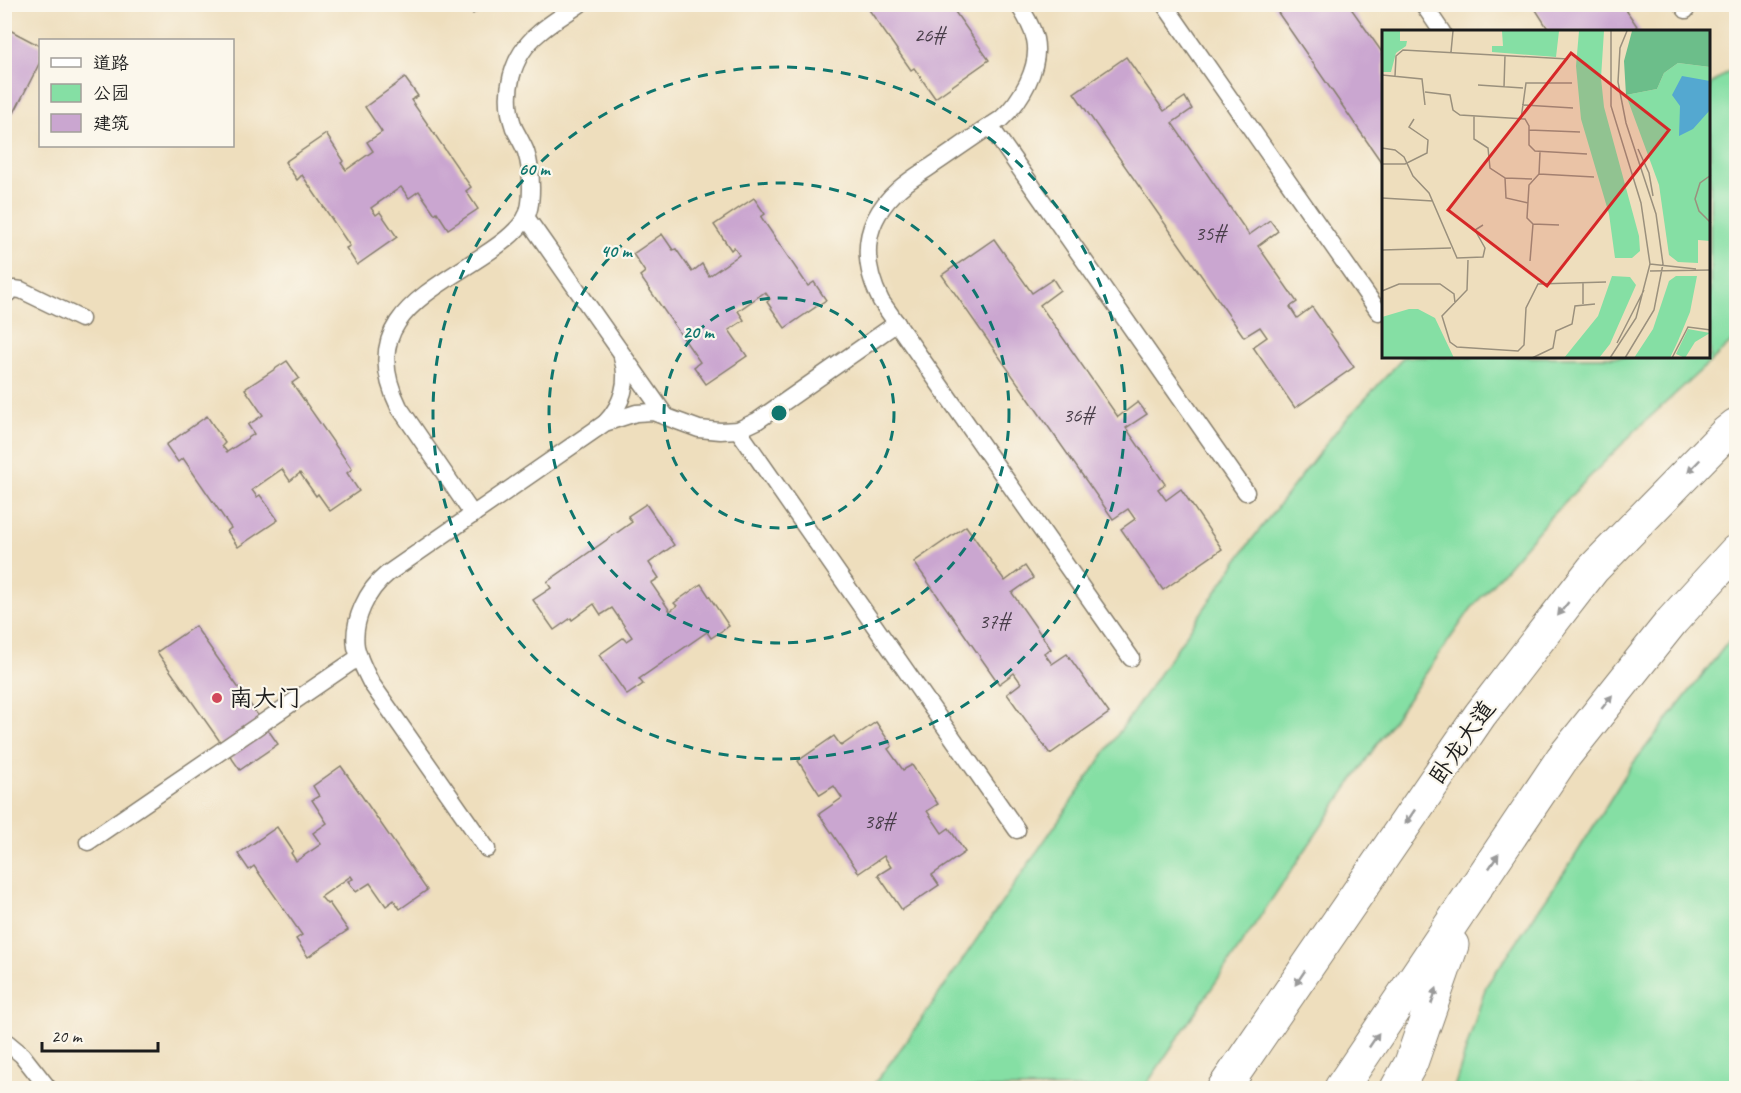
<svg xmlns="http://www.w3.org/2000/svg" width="1741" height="1093" font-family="Caveat,'LXGW WenKai TC',sans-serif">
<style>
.green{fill:#85dfa4;stroke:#507e60;stroke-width:1.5}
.building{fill:#caa6d0}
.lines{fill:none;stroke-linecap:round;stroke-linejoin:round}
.service-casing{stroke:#857d6c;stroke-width:19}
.secondary-casing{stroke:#857d6c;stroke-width:35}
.service{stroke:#fff;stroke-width:16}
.secondary{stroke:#fff;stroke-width:33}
.oneway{fill:#999}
.ring{fill:none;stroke:#0f766e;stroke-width:3;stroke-dasharray:10 8}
.poi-dot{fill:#d1495b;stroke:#fbf7ec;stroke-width:2}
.labels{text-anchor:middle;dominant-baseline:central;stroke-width:4.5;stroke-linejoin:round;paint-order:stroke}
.number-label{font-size:21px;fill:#483e49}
.poi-label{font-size:24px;fill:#1c1c1c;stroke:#fbf7ec;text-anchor:start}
.street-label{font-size:24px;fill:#1c1c1c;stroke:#fbf7ec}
.inset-road{fill:none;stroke:#9a907d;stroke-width:1.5}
.view{fill:#d62828;fill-opacity:0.15;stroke:#d62828;stroke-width:3}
.inset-edge{fill:none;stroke:#1c1c1c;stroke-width:3}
.centre{fill:#0f766e;stroke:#fbf7ec;stroke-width:3}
.ring-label{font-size:18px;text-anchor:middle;font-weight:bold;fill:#0f766e;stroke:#fbf7ec;stroke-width:4.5;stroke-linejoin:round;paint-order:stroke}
</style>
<rect width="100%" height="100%" fill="#fbf7ec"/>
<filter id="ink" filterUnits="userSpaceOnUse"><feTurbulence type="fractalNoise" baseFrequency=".0167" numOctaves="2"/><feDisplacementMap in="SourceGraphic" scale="12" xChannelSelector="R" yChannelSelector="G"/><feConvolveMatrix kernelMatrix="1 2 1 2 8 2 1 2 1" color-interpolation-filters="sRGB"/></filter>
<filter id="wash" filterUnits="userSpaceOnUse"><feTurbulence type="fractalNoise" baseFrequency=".008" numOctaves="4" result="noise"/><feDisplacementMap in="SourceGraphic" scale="24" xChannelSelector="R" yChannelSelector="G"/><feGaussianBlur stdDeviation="1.35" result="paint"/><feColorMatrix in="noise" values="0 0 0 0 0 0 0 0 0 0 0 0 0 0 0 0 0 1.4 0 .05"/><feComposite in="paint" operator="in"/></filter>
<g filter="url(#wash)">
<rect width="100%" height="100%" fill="#eedebd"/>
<!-- green -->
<g class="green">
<path d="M1736,66V338L1637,429L1551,516L1470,610L1392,722L1144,1088H871L908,1039L1250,542L1340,426L1404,357H1710V85Z"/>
<path d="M1736,632V1088H1454L1486,986L1570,864L1631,766Z"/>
</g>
<g id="blocks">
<!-- building -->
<g class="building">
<path d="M467,4H487L473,14Z"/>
<path d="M865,4L953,5L955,8L953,9L989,60L935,98L914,68L911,70Z"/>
<path d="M1272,4H1348L1384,55V166Z"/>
<path d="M1544,4H1622L1641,32H1550L1536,10Z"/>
<path d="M4,27L40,46V62L14,113L4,108Z"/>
<path d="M1126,57L1164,111L1185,97L1192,109L1172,123L1249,235L1270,220L1278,231L1258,246L1297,302L1290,307L1297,318L1312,307L1354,367L1295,408L1253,347L1267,337L1260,327L1244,337L1074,93Z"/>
<path d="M405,78L418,96L411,100L471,187L466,191L478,209L448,229L437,212L435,214L419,191L409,198L401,187L371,208L376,215L380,212L397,237L357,265L346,248L350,246L302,175L297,180L285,162L326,134L344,161L341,163L346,170L373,151L367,142L382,132L365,107Z"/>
<path d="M754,198L765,214L761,217L808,286L814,282L826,300L785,328L767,302L770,299L765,292L738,311L744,320L729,330L747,356L706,384L694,367L700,362L640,276L645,272L633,254L662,234L673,250L676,249L692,272L702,264L709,276L739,255L734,247L731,250L714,225Z"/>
<path d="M994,239L1032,293L1053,279L1060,290L1040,305L1118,417L1138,402L1147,414L1126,428L1165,484L1158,489L1166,500L1181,489L1222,549L1163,590L1121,529L1135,519L1128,509L1113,519L942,275Z"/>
<path d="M287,361L299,378L292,383L352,469L347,473L359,491L330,511L318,494L316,496L300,473L290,481L282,469L252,490L257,497L260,495L278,520L238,547L227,531L231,528L183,458L178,462L166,445L207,416L225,443L222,446L227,452L254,434L248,425L263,415L245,389Z"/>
<path d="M646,504L674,545L649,563L659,578L651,583L670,611L677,606L674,603L701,584L729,626L711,638L707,632L639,679L643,684L627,695L599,655L623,638L626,641L632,637L612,608L601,615L594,604L572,620L571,618L554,630L533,600L551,588L547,582L632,522L628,516Z"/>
<path d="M966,526L1005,581L1025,566L1033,578L1012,593L1051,649L1044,653L1052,664L1067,654L1109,713L1050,754L1007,694L1021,683L1014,673L999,684L914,562Z"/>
<path d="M195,626L278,744L240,770L157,652Z"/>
<path d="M876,722L892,746L888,749L903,770L912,765L938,804L927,811L942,833L949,828L965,852L932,875L939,885L902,910L878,875L891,867L884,856L859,873L819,814L842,798L834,786L820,795L798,761L834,736L841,746Z"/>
<path d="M341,766L427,890L400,909L394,900L386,906L370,883L356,892L348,881L353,879L351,876L321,897L327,904L329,903L348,930L308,957L296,939L302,935L254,866L249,870L238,854L277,827L293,851L291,853L296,861L321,844L313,833L327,823L312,800L319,796L313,786Z"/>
</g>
</g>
</g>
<g filter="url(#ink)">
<use href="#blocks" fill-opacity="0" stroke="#857d6c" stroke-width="1.5"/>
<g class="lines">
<!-- service casing -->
<g class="service-casing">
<g id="service">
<path d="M1018,4C1025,15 1032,26 1035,39C1041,67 1021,101 1001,119C979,133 958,148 936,163C924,171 910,179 899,189C863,221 860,259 881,301L1131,658"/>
<path d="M1164,4L1379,312"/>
<path d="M1423,4L1442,32"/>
<path d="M1682,4L1686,10"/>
<path d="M990,126L1246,492"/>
<path d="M526,217L665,415"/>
<path d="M4,296L14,289L21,290L81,319"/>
<path d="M606,422C622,405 630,381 622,358"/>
<path d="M738,430L1017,830"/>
<path d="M473,515L399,407C358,323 424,295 484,255C499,245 515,234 525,219C530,211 531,197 531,188C531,176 530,164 526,152C523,144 518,136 514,128C502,94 511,56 539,33C551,22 566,14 580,4"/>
<path d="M88,842L359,657"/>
<path d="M487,849L371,683C365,671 359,660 356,647C352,621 367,590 387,574L605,423L636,413L653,412L699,429L720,431L738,430L757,421L897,323"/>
<path d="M4,1040L22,1055L48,1088"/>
</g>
</g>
<!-- secondary casing -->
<g class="secondary-casing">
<g id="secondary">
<path d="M1224,1088L1480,715L1593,569L1726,433L1736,425"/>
<path d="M1341,1088L1562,759L1672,621L1736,551"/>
<path d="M1397,1088L1411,1063L1452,945"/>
</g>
</g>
<!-- service -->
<use href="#service" class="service"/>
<!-- secondary -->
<use href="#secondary" class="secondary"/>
</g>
<!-- one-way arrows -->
<defs><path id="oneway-solid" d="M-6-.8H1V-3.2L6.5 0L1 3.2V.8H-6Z" transform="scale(1.5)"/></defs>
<g class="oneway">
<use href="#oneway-solid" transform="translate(1694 466) rotate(134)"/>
<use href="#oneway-solid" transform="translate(1563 609) rotate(128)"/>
<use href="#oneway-solid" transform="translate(1607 702) rotate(-52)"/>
<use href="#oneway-solid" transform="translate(1410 817) rotate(124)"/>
<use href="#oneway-solid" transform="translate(1494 861) rotate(-56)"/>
<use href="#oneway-solid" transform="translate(1300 978) rotate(124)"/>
<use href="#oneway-solid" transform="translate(1434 996) rotate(-71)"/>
<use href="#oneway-solid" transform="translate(1374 1040) rotate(-56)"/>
</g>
</g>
<!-- distance rings -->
<g class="ring">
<circle cx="779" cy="413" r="115"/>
<circle cx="779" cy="413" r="230"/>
<circle cx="779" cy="413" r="346"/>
</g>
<!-- markers -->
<circle class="poi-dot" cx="217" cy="698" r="6"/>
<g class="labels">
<!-- number labels -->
<g class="number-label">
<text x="929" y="35">26#</text>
<text x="1210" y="233">35#</text>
<text x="1078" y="415">36#</text>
<text x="994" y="621">37#</text>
<text x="879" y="821">38#</text>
</g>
<!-- poi labels -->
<g class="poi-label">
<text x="229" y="698">南大门</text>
</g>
<!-- street labels -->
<g class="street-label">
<text transform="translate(1462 742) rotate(-55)">卧龙大道</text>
</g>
</g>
<!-- overview -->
<g transform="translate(1382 30)">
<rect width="328" height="328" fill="#eedebd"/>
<path d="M0,1H18V11H25L24,16L14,23L9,42H0ZM120,1H177L174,27L110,22V16H121ZM197,1H222L219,48L222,77L257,206L258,221L250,228H233L227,184L199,89L194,36ZM296,33L328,37V211L316,210V233L296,232L287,225L277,155L244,65L275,59L282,43ZM230,246L248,247L254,255L228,314L217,328H182L216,286ZM294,246H315L308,282L296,311L288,328H252L271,299L287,251ZM27,279H36L53,288L72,328H0V287ZM306,299L328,303L313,312L303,328L294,324Z" fill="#85dfa4"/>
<path d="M250,1H328V37L296,33L282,43L275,59L244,65L242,31Z" fill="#6cbe8a"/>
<path d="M300,46L328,51V80L311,99L297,106L298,76L290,65Z" fill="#54a8d0"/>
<path class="inset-road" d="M69,22L71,1M0,45L40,49L43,75M13,46L14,26L21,20L186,29M96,55L141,58M122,57L123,25M43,62L68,65L71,80L78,85L143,89L147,96V115L153,121L205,124M140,75L191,78M92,86V109L106,118L108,138L123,148L124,168L146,173M139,89L144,53H190M147,100L198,102M0,118L13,120L22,127L31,146L47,163L75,228L101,227L103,218L93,200L101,195M256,119L267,143L271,166M158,122L157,144L147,155L145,188L151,194L177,195M0,134H23L45,123L46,110L27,97L32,89M157,144L212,147M329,145L318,153L313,169L317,181L329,193M123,148L150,149M0,168L51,171M0,220L69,218M86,230L85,260L60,286L68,312L75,317L136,321L142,315L144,278L156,254L224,252M148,231L151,194M268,234L314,239M268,241L329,240M201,252V274M0,261L17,254H58L72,264L73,273M235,313L262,260M150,328L171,318L174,301L190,294L193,276L213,274M228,328L254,288L268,234L259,173L229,76V1M243,328L272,280L281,234L274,184L244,93L236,52L238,18L245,1M290,328L306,297L329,300"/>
<path class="view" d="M189,23L287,100L165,256L66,180Z"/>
<rect width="328" height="328" class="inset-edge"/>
</g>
<circle cx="779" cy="413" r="9" class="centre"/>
<g class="ring-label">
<text x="534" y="175">60 m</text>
<text x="616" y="257">40 m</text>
<text x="698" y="338">20 m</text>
</g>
<!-- margin -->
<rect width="1741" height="1093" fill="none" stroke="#fbf7ec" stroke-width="24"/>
<!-- legend -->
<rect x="39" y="39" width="195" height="108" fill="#fbf7ec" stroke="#a29f99" stroke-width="1.5"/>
<rect x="51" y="58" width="30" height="9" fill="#ffffff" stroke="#a29f99" stroke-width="1.5"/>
<text x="93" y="69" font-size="18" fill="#1c1c1c">道路</text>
<rect x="51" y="84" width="30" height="18" fill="#85dfa4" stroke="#a29f99" stroke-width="1.5"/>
<text x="93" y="99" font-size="18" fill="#1c1c1c">公园</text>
<rect x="51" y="114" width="30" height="18" fill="#caa6d0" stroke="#a29f99" stroke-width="1.5"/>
<text x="93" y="129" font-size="18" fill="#1c1c1c">建筑</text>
<!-- scale -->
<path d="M42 1042v9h116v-9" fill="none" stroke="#1c1c1c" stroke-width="3"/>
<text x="51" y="1042" font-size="18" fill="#1c1c1c" stroke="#fbf7ec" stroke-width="4.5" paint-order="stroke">20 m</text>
</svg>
